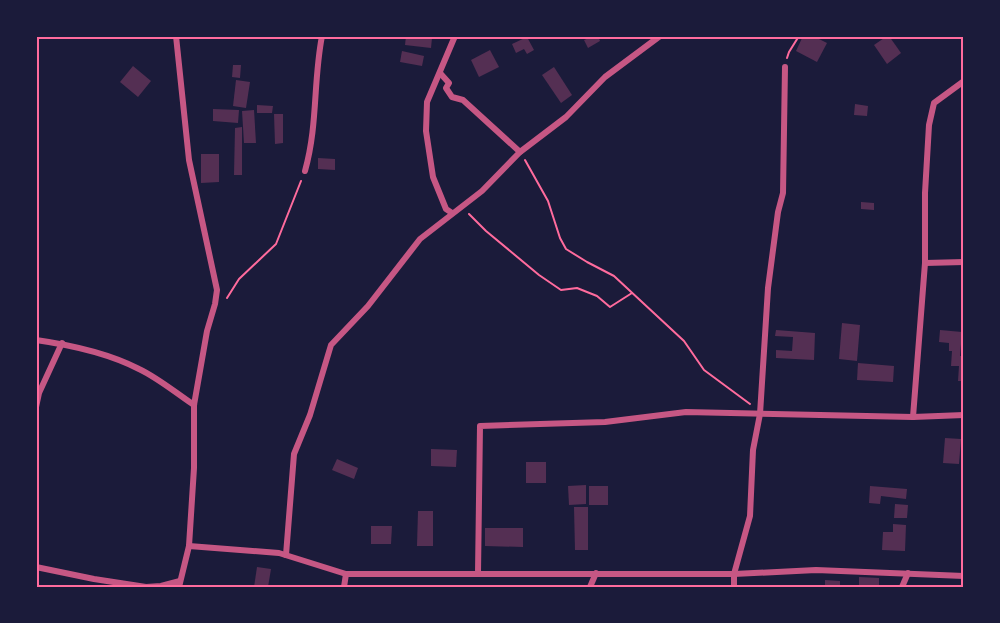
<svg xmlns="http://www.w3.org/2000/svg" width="1000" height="623" font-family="Cabin,sans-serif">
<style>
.building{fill:#542f53}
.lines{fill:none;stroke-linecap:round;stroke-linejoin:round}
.path{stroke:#ff6b9d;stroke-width:2}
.minor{stroke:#c65784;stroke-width:6}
.neatline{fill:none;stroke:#ff6b9d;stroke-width:2}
</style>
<rect width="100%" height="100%" fill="#1b1b3a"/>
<!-- building -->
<g class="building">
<path d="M406,36L432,38L431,48L405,45Z"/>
<path d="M594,36H598L600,41L588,48L584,40Z"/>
<path d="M803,36H813L827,43L817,62L796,51Z"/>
<path d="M887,36H889L901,53L887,64L874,45Z"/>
<path d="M527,37L534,50L527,54L524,49L516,53L512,44Z"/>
<path d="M490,50L499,67L479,77L471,60Z"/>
<path d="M402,51L424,56L422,66L400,62Z"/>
<path d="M233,65H241L240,78L232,77Z"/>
<path d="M133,66L151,81L138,97L120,82Z"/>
<path d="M554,67L572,95L561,103L542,75Z"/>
<path d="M236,80L250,82L246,108L233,106Z"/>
<path d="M855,104L868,106L867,116L854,115Z"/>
<path d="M257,105L273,106L272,113H257Z"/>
<path d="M213,109L239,110L238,123L213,121Z"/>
<path d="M254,110L256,143H244L242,111Z"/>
<path d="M274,114H283V143L275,144Z"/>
<path d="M242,127V175H234L235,128Z"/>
<path d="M201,154H219V182L201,183Z"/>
<path d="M318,158L335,159V170L318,169Z"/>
<path d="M861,202L874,203V210L861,209Z"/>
<path d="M842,323L860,325L857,361L839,359Z"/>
<path d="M776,330L815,333L814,360L776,358V350L792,351L793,337L775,336Z"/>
<path d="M940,330L962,332L960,356H964V381H958L959,366H951L952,351H949V343L939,342Z"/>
<path d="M858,363L894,366L893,382L857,380Z"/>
<path d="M945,438L961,439L959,464L943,463Z"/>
<path d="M431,449L457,450L456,467L431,466Z"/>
<path d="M337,459L358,468L354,479L332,470Z"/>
<rect x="526" y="462" width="20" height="21"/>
<path d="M586,485V504L569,505L568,486Z"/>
<rect x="589" y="486" width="19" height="19"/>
<path d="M870,486L907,489L906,499L881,496L880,504L869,503Z"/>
<path d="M895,504L908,505L907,518H894Z"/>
<path d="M574,507H588V550H575Z"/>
<path d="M418,511H433V546H417Z"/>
<path d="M893,524L906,525L905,551L882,550L883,532H893Z"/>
<path d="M371,526H392L391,544H371Z"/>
<path d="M485,528H523V547L485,546Z"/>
<path d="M257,567L271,569L268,587H254Z"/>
<path d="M859,577L879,578V587H859Z"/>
<path d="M825,580L840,581V587H825Z"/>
</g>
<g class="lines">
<!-- path -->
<g class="path">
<path d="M787,58L789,52L799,36"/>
<path d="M525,160L548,201L560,238L566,249L587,262L614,276L684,341L704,370L750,404"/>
<path d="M469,214L486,231L539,275L561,290L577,288L597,296L610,307L632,293"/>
<path d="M227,298L239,279L276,244L301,181"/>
</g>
<!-- minor -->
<g class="minor">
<path d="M176,36L189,160L217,290L215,304L207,331L194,405V468L189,546L179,587"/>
<path d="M440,73L449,83L446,88L452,97L463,100L520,152"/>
<path d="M305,171C318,125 313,82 322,36"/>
<path d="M452,213L446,209L433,177L426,131L427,102L455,36"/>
<path d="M925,263L964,262"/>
<path d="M36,340C71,345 108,353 139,369C158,378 176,393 194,405"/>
<path d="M36,407L39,393L62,343"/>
<path d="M913,417L925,263V193L929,125L934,103L964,81"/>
<path d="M189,546L279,553L346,574H734L816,570L964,576"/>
<path d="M286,555L294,454L310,415L331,345L368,306L420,239L482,191L520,152L566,117L605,77L660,36"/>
<path d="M36,567L94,579L146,587L161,586L180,581"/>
<path d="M478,573L480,426L605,422L686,412L913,417L964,415"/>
<path d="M344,587L346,574"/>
<path d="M590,587L596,573"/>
<path d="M734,587V574L750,516L753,450L760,414L768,288L778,212L783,193L785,67"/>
<path d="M902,587L908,573"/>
</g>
</g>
<!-- border -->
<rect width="1000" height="623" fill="none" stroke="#1b1b3a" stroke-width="75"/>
<rect x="38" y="38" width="924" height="548" class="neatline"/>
</svg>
